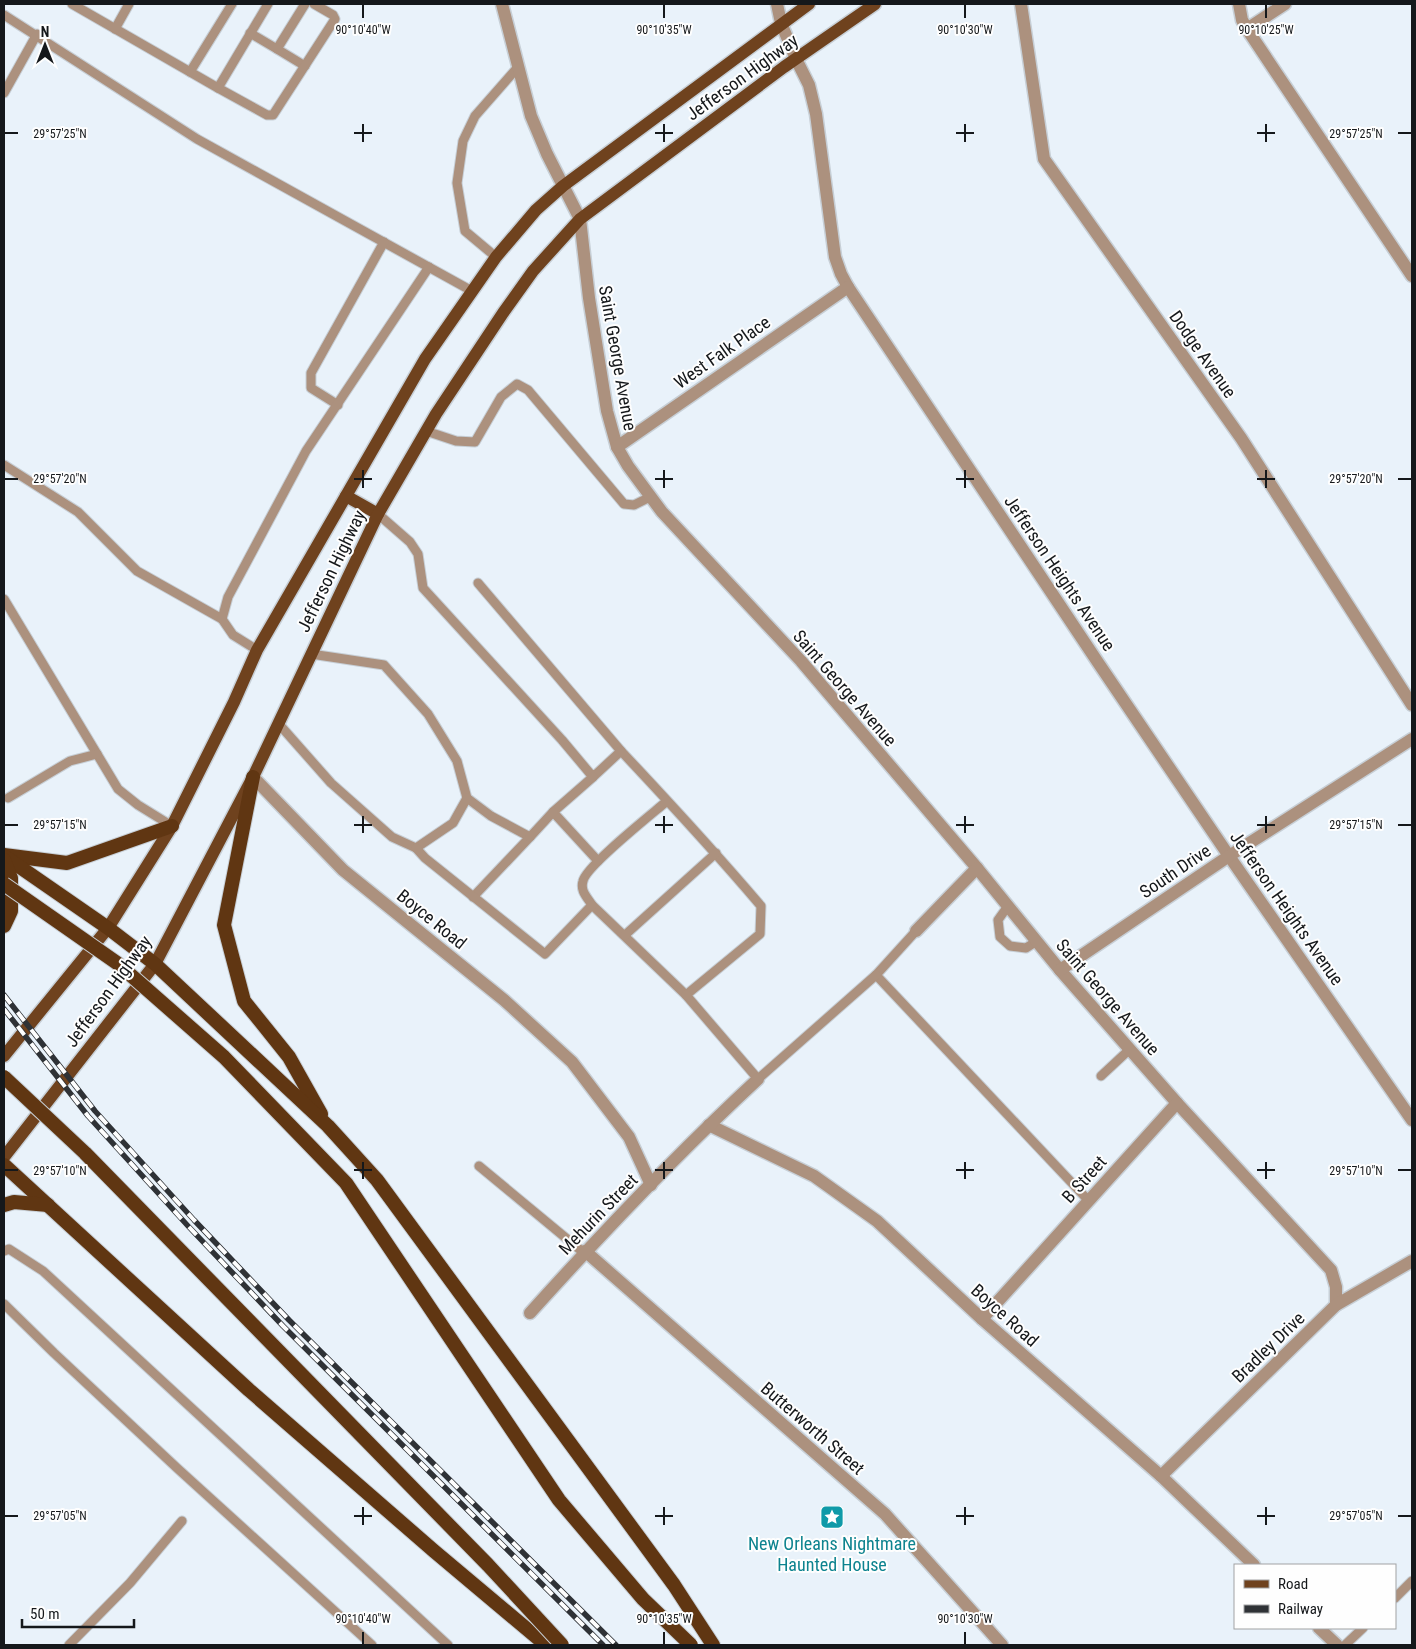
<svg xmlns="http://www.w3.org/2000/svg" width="1416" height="1649" font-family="'Roboto Condensed',sans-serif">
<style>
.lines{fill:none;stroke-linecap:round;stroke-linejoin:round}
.service-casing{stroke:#c7cfd6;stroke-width:11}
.minor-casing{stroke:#c7cfd6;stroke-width:15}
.primary-casing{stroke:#c7cfd6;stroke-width:15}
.trunk-casing{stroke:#c7cfd6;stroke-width:16}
.service{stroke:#ac917e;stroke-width:9}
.minor{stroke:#ac917e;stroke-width:12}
.primary{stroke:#6f421e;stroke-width:12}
.trunk{stroke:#603612;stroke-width:14}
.rail-casing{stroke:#2f3236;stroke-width:5.5}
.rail{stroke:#fefefe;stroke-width:4;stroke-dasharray:11;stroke-linecap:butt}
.trunk-bridge-casing{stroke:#c7cfd6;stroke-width:16;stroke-linecap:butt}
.trunk-bridge{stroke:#603612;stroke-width:14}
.ticks{fill:none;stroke:#15181b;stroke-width:2}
.labels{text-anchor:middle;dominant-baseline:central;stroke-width:4;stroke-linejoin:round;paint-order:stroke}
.street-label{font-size:18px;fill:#15181b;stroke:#fefefe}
.culture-label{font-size:18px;fill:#0d838f;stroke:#fefefe}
.ticks-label{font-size:12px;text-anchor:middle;fill:#15181b;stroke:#fefefe;stroke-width:4;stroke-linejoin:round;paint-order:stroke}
</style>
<rect width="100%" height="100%" fill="#e9f2fa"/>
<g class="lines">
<!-- service casing -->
<g class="service-casing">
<g id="service">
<path d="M72,4L218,88L268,4"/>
<path d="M4,15L197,139L472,291"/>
<path d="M115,29L129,4"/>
<path d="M250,33L277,49L305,4"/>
<path d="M277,49L305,66"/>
<path d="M190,72L232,4"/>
<path d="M218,88L267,115H273L335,19L333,15L314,4"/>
<path d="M4,93L37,34"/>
<path d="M496,257L465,231L457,183L463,141L475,116L518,67"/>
<path d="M338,405L311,388V373L384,242"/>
<path d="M426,431L456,441L475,442L501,397L517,384L528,390L624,504L634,505L650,497"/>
<path d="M4,465L78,512L137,571L222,619"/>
<path d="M378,514L410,542L418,554L423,588L562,740L593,777L621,751L478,583"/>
<path d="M4,599L118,789L138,805L172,826"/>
<path d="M257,650L233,635L222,619L228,597L306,451L429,267"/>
<path d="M311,654L384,665L428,714L457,761L467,798L491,816L530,837L473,897"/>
<path d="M278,723L331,783L392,837L416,848L453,823L467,798"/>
<path d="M621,751C669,802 716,853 761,906L760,934L686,995L592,905C587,897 580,891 583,881C586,866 652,814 667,801"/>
<path d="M593,777L553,812L598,861"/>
<path d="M8,798L70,761L97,754"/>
<path d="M530,837L553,812"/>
<path d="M416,848L425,858L545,954L592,905"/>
<path d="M1008,906L998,920L1000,937L1010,946L1026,948L1037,941"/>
<path d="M916,931L876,975L1088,1200"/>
<path d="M625,935L716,853"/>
<path d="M686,995L758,1079L876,975"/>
<path d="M1101,1076L1130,1049"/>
<path d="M479,1166L584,1253"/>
<path d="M4,1251L9,1249L43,1271L448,1645"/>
<path d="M4,1304L54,1353L177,1468L372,1645"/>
<path d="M1395,1598L1412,1581"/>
<path d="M69,1645L130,1583L182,1521"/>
<path d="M1345,1645L1363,1628"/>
</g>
</g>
<!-- minor casing -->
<g class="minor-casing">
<g id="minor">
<path d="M502,4L531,116L547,154L580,219L589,298L607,411L617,447L628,466L662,512L801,661L977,868L1060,970L1177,1103L1331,1270L1336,1287V1305"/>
<path d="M777,4L781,23L796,59L809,85L816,114L835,257L841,274L848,287L1099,664L1229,856L1412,1120"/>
<path d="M1021,4L1044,159L1241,438L1412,705"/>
<path d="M1239,4L1242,20L1247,29L1412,276"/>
<path d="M1247,29L1285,4"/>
<path d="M617,447L848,287"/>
<path d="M253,777L343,870L504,1000L572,1062L629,1137L651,1185"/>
<path d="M916,931L977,868"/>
<path d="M1060,970L1229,856L1412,739"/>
<path d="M709,1125L814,1176L877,1221L982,1319L1161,1476L1254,1565"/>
<path d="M585,1251L885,1514L1002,1645"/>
<path d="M530,1313C603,1232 678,1153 758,1079"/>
<path d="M982,1319L1177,1103"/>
<path d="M1161,1476L1336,1305L1412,1261"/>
<path d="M1319,1628L1337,1645"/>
</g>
</g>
<!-- primary casing -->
<g class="primary-casing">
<g id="primary">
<path d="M346,496L378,514"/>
<path d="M4,1056L108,928L172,826L234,702L257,650L425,359L496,257L536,210L563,186L809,4"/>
<path d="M4,1157L155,964L253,777L378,514L436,414L503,313L533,271L580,219L784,67L875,4"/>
</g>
</g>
<!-- trunk casing -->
<g class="trunk-casing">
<g id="trunk">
<path d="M253,777L224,925L244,1001L289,1057L321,1114"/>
<path d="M4,855L67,863L172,826"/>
<path d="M4,856L108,928L155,964L328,1126L377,1180L674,1585L713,1645"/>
<path d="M4,860L11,878V911L4,926"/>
<path d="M4,1165L249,1390L434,1551L546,1645"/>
<path d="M4,1205L14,1202L48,1205"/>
</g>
</g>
<!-- service -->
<use href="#service" class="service"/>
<!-- minor -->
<use href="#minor" class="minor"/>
<!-- primary -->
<use href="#primary" class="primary"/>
<!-- trunk -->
<use href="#trunk" class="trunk"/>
<!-- rail casing -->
<g class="rail-casing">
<g id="rail">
<path d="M4,995L95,1111L194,1220L289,1320L616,1645"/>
<path d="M4,1009L88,1116L188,1226L283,1326L603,1645"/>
</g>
</g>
<!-- rail -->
<use href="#rail" class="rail"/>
<!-- trunk-bridge casing -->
<g class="trunk-bridge-casing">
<g id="trunk-bridge">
<path d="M4,884L117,963L224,1057L346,1183L559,1500L643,1599L691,1645"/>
<path d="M4,1077L85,1153L488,1565L562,1645"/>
</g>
</g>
<!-- trunk-bridge -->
<use href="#trunk-bridge" class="trunk-bridge"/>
</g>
<!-- ticks -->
<path class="ticks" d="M363,5V18M664,5V18M965,5V18M1266,5V18M363,124V142M664,124V142M965,124V142M1266,124V142M5,133H18M354,133H372M655,133H673M956,133H974M1257,133H1275M1398,133H1411M363,470V488M664,470V488M965,470V488M1266,470V488M5,479H18M354,479H372M655,479H673M956,479H974M1257,479H1275M1398,479H1411M363,816V833M664,816V833M965,816V833M1266,816V833M5,825H18M354,825H372M655,825H673M956,825H974M1257,825H1275M1398,825H1411M363,1162V1179M664,1162V1179M965,1162V1179M1266,1162V1179M5,1170H18M354,1170H372M655,1170H673M956,1170H974M1257,1170H1275M1398,1170H1411M363,1507V1525M664,1507V1525M965,1507V1525M1266,1507V1525M5,1516H18M354,1516H372M655,1516H673M956,1516H974M1257,1516H1275M1398,1516H1411M363,1632V1644M664,1632V1644M965,1632V1644"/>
<!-- icons -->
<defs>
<g id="sight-square" transform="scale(1.25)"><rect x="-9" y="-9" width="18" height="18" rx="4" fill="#0f9aa8" stroke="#fefefe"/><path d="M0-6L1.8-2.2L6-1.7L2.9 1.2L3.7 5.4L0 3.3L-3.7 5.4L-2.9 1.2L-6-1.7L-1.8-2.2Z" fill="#fff"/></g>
</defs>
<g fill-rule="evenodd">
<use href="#sight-square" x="832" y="1517"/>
</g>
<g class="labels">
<!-- street labels -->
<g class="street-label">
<text transform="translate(742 77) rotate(-36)">Jefferson Highway</text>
<text transform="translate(722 352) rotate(-35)">West Falk Place</text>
<text transform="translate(1203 354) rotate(55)">Dodge Avenue</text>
<text transform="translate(618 358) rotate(80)">Saint George Avenue</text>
<text transform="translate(331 571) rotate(-64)">Jefferson Highway</text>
<text transform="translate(1060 573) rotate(56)">Jefferson Heights Avenue</text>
<text transform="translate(845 688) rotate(49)">Saint George Avenue</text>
<text transform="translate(1175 871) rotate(-34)">South Drive</text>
<text transform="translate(1287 908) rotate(55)">Jefferson Heights Avenue</text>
<text transform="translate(432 919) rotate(39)">Boyce Road</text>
<text transform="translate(108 991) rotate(-54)">Jefferson Highway</text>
<text transform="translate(1108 997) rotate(49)">Saint George Avenue</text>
<text transform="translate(1084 1179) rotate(-48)">B Street</text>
<text transform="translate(598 1214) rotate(-46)">Mehurin Street</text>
<text transform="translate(1005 1315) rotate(42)">Boyce Road</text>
<text transform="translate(1268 1347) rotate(-44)">Bradley Drive</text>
<text transform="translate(813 1428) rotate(41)">Butterworth Street</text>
</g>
<!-- culture labels -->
<g class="culture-label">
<text x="832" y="1543">New Orleans Nightmare<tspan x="832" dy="21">Haunted House</tspan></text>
</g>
</g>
<g class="ticks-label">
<text x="363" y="34">90°10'40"W</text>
<text x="664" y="34">90°10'35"W</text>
<text x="965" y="34">90°10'30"W</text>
<text x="1266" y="34">90°10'25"W</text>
<text x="60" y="138">29°57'25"N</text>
<text x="1356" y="138">29°57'25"N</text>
<text x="60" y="483">29°57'20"N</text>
<text x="1356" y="483">29°57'20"N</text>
<text x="60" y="829">29°57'15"N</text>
<text x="1356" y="829">29°57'15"N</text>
<text x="60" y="1175">29°57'10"N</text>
<text x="1356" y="1175">29°57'10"N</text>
<text x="60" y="1520">29°57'05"N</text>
<text x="1356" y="1520">29°57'05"N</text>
<text x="363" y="1623">90°10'40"W</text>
<text x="664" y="1623">90°10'35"W</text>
<text x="965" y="1623">90°10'30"W</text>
</g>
<!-- border -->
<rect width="1416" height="1649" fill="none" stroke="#15181b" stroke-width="10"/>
<!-- legend -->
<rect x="1234" y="1564" width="162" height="65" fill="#fefefe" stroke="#a1a2a3"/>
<rect x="1244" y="1580" width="25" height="8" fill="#6f421e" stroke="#a1a2a3"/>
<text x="1278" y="1589" font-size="15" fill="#15181b">Road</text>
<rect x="1244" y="1605" width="25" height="8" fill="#2f3236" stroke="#a1a2a3"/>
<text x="1278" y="1614" font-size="15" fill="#15181b">Railway</text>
<!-- north arrow -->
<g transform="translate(45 45)" stroke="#fefefe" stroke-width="4" paint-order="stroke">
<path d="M0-4L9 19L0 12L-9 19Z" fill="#15181b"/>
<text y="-8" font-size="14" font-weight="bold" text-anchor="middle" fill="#15181b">N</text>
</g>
<!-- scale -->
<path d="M22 1619v8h112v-8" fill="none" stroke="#15181b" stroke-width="2.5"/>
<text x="30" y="1619" font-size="15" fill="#15181b" stroke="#fefefe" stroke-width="4" paint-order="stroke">50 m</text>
</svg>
